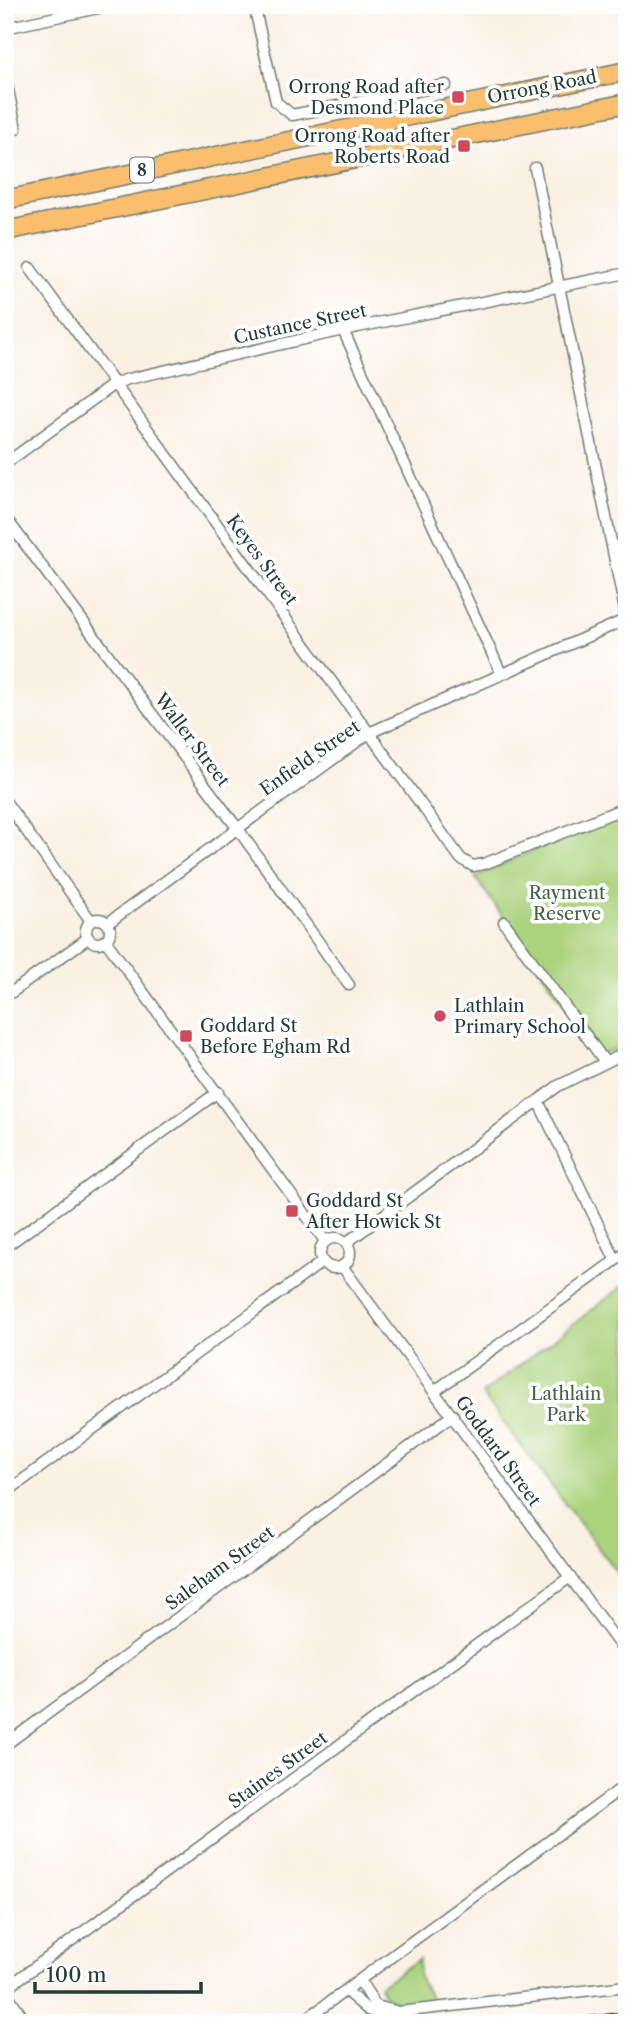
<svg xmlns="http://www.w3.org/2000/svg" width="632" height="2028" font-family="'Libre Caslon Text',serif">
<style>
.green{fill:#abd27d;stroke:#658858;stroke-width:2}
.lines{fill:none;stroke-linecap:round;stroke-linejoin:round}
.street-casing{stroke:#6c7c71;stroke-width:13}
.highway-casing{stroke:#6c7c71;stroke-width:21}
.street{stroke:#fff;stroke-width:10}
.highway{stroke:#fbbe6e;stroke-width:18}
.rail-casing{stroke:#1f3d34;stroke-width:6}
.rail{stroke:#fff;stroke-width:3.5;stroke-dasharray:10;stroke-linecap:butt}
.poi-dot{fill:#d1495b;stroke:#fff;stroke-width:2.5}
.labels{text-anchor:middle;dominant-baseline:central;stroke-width:7;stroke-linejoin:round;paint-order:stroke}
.shield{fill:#fff;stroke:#627771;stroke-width:2}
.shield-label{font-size:16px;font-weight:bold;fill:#1f3d34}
.poi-label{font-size:18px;fill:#1f3d34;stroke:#fff;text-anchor:start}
.street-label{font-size:18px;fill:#1f3d34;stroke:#fff}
.park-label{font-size:18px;fill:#426246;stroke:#fff}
</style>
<rect width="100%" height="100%" fill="#fff"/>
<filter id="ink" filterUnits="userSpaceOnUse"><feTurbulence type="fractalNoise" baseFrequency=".0143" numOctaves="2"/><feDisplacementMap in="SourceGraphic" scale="14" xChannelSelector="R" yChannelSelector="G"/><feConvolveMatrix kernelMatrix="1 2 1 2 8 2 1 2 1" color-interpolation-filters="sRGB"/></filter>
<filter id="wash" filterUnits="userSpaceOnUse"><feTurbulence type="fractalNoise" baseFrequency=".00686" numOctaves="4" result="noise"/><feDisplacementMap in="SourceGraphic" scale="28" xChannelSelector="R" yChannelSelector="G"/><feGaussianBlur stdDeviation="1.57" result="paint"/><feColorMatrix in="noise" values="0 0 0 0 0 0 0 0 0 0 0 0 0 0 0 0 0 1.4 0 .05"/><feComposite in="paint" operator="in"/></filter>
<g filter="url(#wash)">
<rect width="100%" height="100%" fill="#faf0e3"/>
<!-- green -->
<g class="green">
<path d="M627,808V1045L600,1054L475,877Z"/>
<path d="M627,1283V1586L482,1394Z"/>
<path d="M419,1959L418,1975L433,2002C410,2004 391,2009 379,1986Z"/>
</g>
</g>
<g filter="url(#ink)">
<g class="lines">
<!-- street casing -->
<g class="street-casing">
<g id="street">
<path d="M254,5L276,102L292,115L446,85"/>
<path d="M5,28L112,5"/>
<path d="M5,75L16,129"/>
<path d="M535,168L627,620"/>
<path d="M30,268L461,859L473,866L484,864L627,807"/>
<path d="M343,330L501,673"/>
<path d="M5,464L114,384L128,379L343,330L627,273"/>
<path d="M5,517L238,829L349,985"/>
<path d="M5,801L91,921"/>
<circle cx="98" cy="931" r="12"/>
<path d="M504,922L605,1062"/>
<path d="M108,923L369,733L627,619"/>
<path d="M105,940L325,1241"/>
<path d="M5,997L88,938"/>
<path d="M538,1101L615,1259"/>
<circle cx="335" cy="1253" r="15"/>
<path d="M346,1243L558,1086L627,1052"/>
<path d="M5,1247L218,1092"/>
<path d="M342,1266L627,1655"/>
<path d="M435,1391L627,1252"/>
<path d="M5,1493L322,1262"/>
<path d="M5,1745L453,1415"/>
<path d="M360,1981L376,2006L399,2012L627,1986"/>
<path d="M5,1989L570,1577"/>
<path d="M5,1990L26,2023"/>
<path d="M346,1991L368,2010L383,2016"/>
<path d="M301,2023L627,1784"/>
</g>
</g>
<!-- highway casing -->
<g class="highway-casing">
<g id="highway">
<path d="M5,200L627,71"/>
<path d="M5,231L627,103"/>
</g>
</g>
<!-- street -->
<use href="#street" class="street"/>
<!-- highway -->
<use href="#highway" class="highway"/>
<!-- rail casing -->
<g class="rail-casing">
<path id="rail" d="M557,2023L627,2014"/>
</g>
<!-- rail -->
<use href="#rail" class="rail"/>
</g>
</g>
<!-- markers -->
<g class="poi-dot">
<rect x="451" y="90" width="14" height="14" rx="3.5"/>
<rect x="457" y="139" width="14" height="14" rx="3.5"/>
<circle cx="440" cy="1016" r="7"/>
<rect x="179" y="1029" width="14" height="14" rx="3.5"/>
<rect x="285" y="1204" width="14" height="14" rx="3.5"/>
</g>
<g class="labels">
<!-- shield labels -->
<rect class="shield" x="130" y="157.5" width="24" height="25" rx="5"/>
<g class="shield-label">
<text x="142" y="170">8</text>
</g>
<!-- poi labels -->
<g class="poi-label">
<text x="444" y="87" text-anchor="end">Orrong Road after<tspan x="444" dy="21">Desmond Place</tspan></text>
<text x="450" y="136" text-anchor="end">Orrong Road after<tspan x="450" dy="21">Roberts Road</tspan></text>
<text x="454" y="1006">Lathlain<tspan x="454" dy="21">Primary School</tspan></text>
<text x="200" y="1026">Goddard St<tspan x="200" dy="21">Before Egham Rd</tspan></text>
<text x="306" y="1201">Goddard St<tspan x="306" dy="21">After Howick St</tspan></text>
</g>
<!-- street labels -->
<g class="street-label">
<text transform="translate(542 87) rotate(-11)">Orrong Road</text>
<text transform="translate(300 324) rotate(-12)">Custance Street</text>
<text transform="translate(262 560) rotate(54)">Keyes Street</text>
<text transform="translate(192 740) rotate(53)">Waller Street</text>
<text transform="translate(310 758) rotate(-35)">Enfield Street</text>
<text transform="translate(498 1451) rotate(54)">Goddard Street</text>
<text transform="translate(220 1568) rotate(-36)">Saleham Street</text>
<text transform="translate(278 1770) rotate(-36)">Staines Street</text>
</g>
<!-- park labels -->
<g class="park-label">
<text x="567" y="893">Rayment<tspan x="567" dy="21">Reserve</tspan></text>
<text x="566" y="1394">Lathlain<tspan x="566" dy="21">Park</tspan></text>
</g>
</g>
<!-- margin -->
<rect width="632" height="2028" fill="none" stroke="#fff" stroke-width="28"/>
<!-- scale -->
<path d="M35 1982v10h166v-10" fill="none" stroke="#1f3d34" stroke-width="3.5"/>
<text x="46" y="1982" font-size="21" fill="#1f3d34" stroke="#ffffff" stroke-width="5" paint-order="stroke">100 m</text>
</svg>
